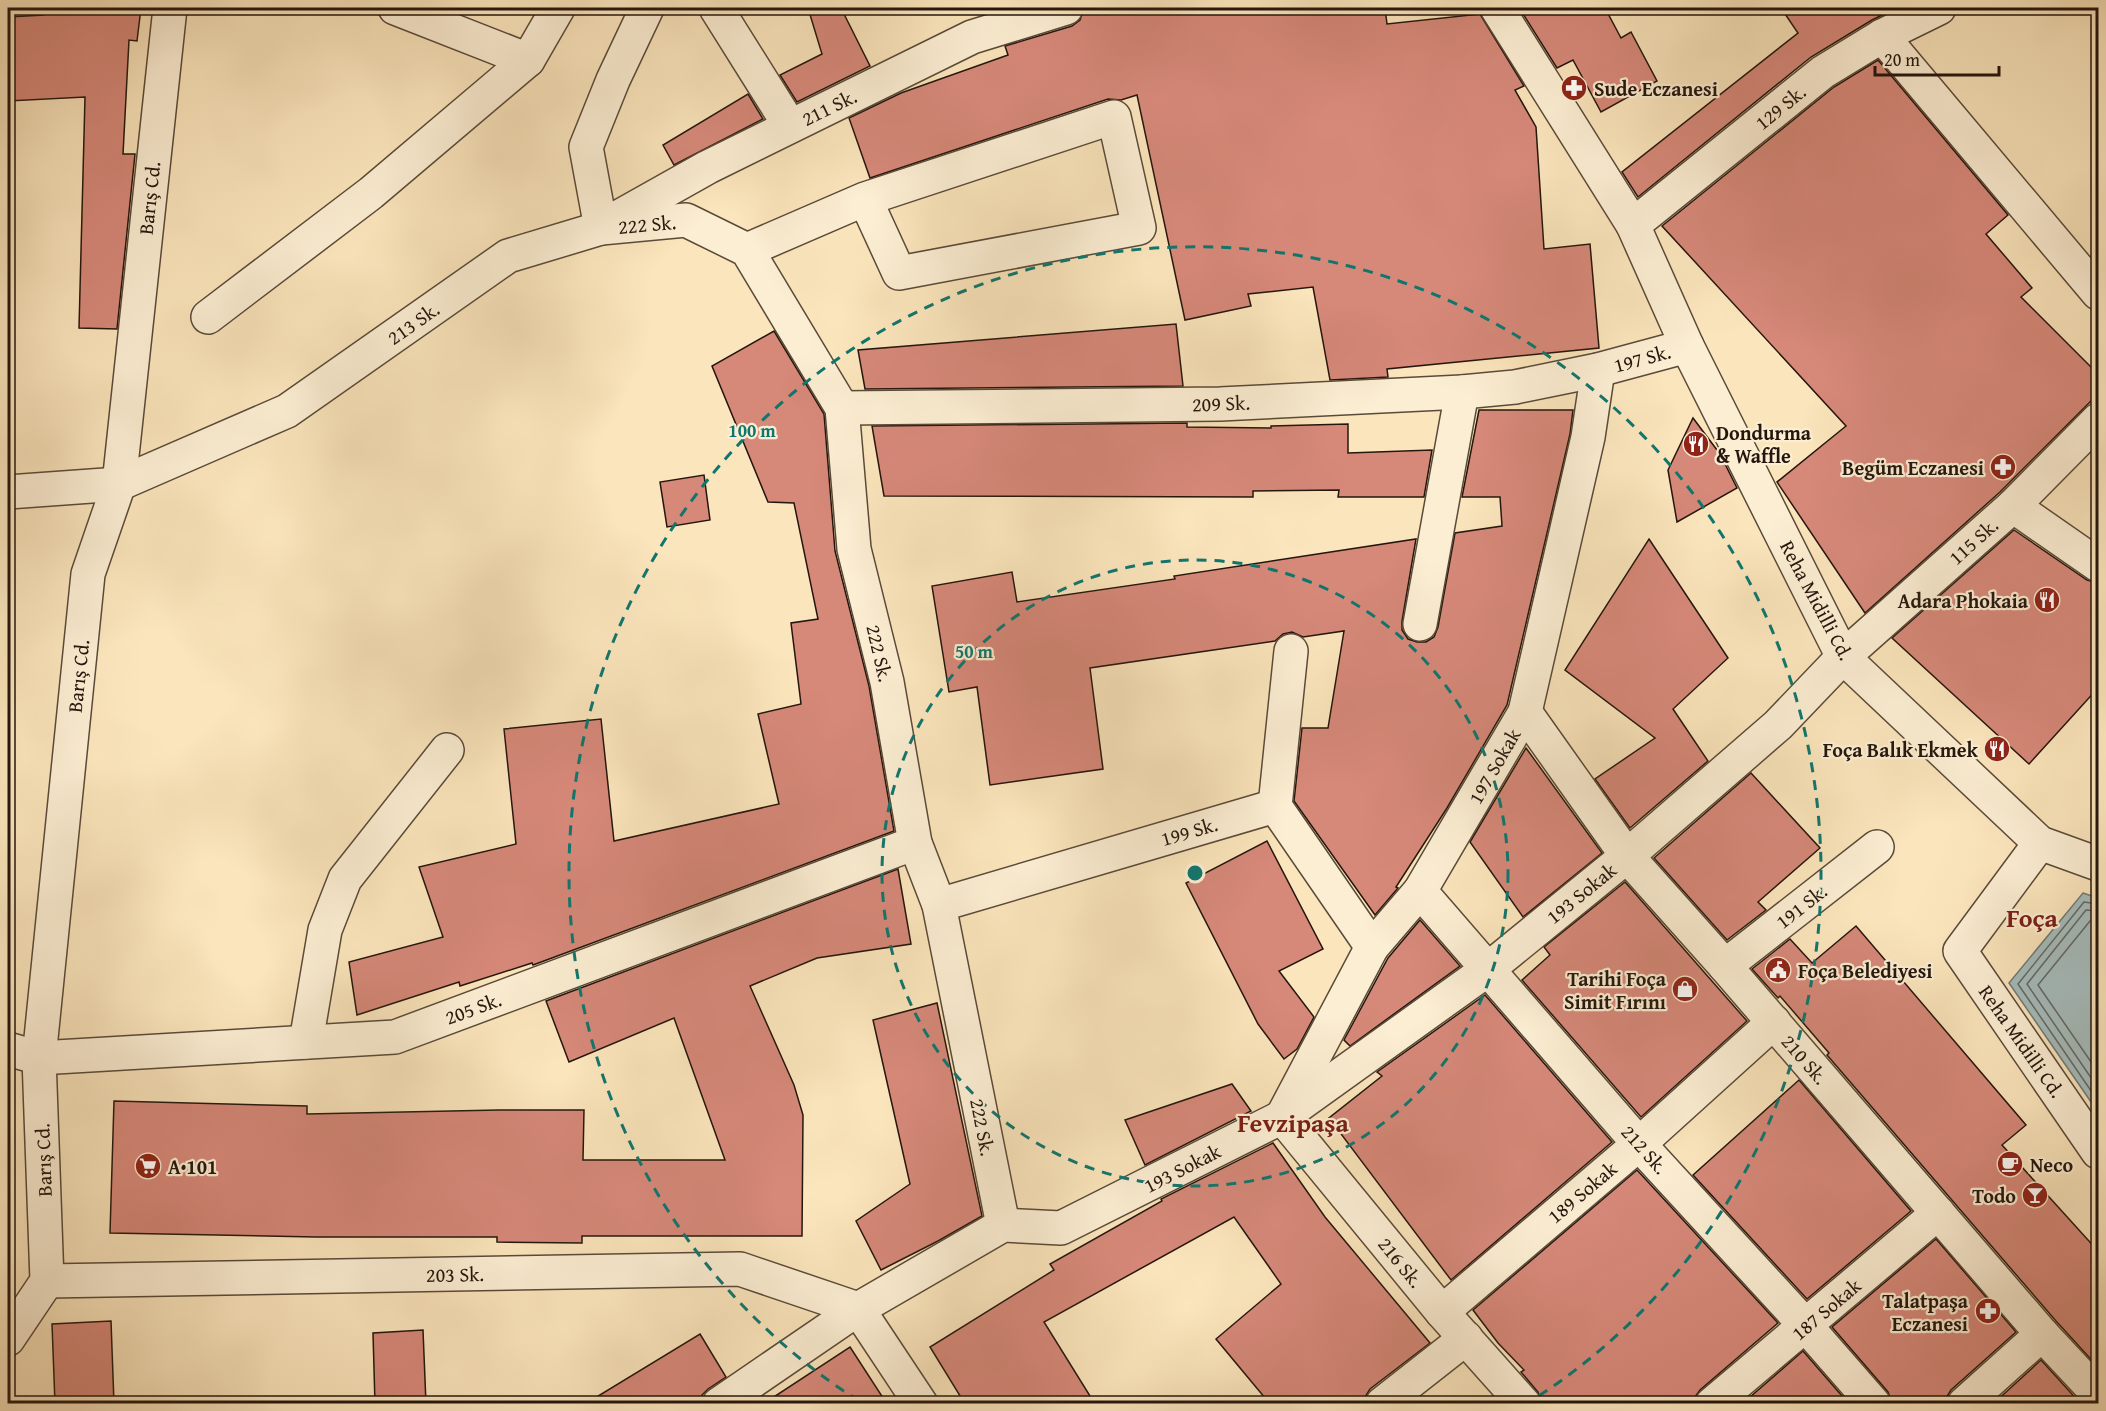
<svg xmlns="http://www.w3.org/2000/svg" width="2106" height="1411" font-family="'Gentium Book Plus',serif">
<style>
.water{fill:#a5bcbc;stroke:#717a76;stroke-width:1.5}
.lines{fill:none;stroke-linecap:round;stroke-linejoin:round}
.shore{stroke:#646964;stroke-width:1.5}
.building{fill:#d68879;stroke:#24160d;stroke-width:1.5}
.minor-casing{stroke:#5a4a39;stroke-width:36}
.minor{stroke:#fceed3;stroke-width:33}
.ring{fill:none;stroke:#0f766e;stroke-width:3;stroke-dasharray:10 8}
.labels{text-anchor:middle;dominant-baseline:central;stroke-width:4.5;stroke-linejoin:round;paint-order:stroke}
.poi-label{font-size:20px;font-weight:bold;fill:#24160d;stroke:#fceed3;text-anchor:end}
.street-label{font-size:20px;fill:#24160d;stroke:#fceed3}
.district-label{font-size:26px;font-weight:bold;fill:#7a1f14;stroke:#fceed3}
.centre{fill:#0f766e;stroke:#fceed3;stroke-width:3}
.ring-label{font-size:18px;text-anchor:middle;font-weight:bold;fill:#0f766e;stroke:#fceed3;stroke-width:4.5;stroke-linejoin:round;paint-order:stroke}
</style>
<rect width="100%" height="100%" fill="#fbe5bc"/>
<filter id="stains"><feTurbulence type="fractalNoise" baseFrequency=".00333" numOctaves="4"/><feColorMatrix values="0 0 0 0 .2 0 0 0 0 .09 0 0 0 0 .02 0 0 0 .5 -.17"/></filter>
<radialGradient id="worn" r=".72"><stop offset=".6" stop-color="#630" stop-opacity="0"/><stop offset="1" stop-color="#630" stop-opacity=".3"/></radialGradient>
<!-- water -->
<path class="water" d="M2083,893L2098,898V1112L2009,983Z"/>
<g class="lines">
<!-- shore -->
<g class="shore">
<path d="M2098,904L2084,902L2018,984L2098,1101"/>
<path d="M2098,911L2086,910L2027,984L2098,1088"/>
<path d="M2098,920L2090,921L2038,985L2098,1072"/>
</g>
</g>
<!-- building -->
<g class="building">
<path d="M45,8H141L137,41L129,40L123,154H135L117,329L79,328L85,97L8,101V17L44,15Z"/>
<path d="M808,8H841L870,66L797,102L780,75L822,54Z"/>
<path d="M1084,8H1385L1387,24L1480,14L1524,86L1515,90L1536,127L1544,249L1590,244L1599,348L1387,369L1388,377L1330,380L1313,287L1248,294L1251,306L1185,320L1137,95L1121,100L1108,99L870,178L849,118L901,93L1008,55L1005,46L1072,26L1080,20Z"/>
<path d="M1534,8H1605L1621,38L1631,32L1657,81L1601,112L1573,60L1557,68L1520,9Z"/>
<path d="M1781,8H1897L1872,20L1811,57L1638,197L1622,172L1798,33Z"/>
<path d="M1878,60L2008,215L1986,234L2032,288L2021,297L2098,374V394L2000,492L1865,613L1777,482L1846,426L1662,226L1834,87Z"/>
<path d="M748,94L763,119L674,165L663,145Z"/>
<path d="M1176,324L1183,386L865,389L858,350Z"/>
<path d="M774,331L824,414L835,551L869,686L894,831L533,965L532,963L460,986L459,982L357,1015L349,962L443,937L419,867L516,844L504,729L601,719L614,841L779,804L758,714L801,704L791,623L818,619L794,503L768,502L712,366Z"/>
<path d="M1479,410H1573L1570,434L1507,705L1447,808L1396,887L1398,888L1375,915L1294,801L1302,728H1328L1344,631L1303,637L1292,632L1283,634L1275,641L1090,668L1103,769L990,785L977,687L949,692L932,586L1012,572L1017,602L1175,579L1174,576L1416,539L1402,621V630L1408,639L1417,642H1426L1434,637L1438,627L1455,533L1502,526L1500,497H1462Z"/>
<path d="M1693,418L1720,454L1737,488L1677,522L1668,470Z"/>
<path d="M1187,423V427L1271,428V426L1348,424V453L1432,450L1424,497H1338L1339,490L1253,491V497L884,496L872,426Z"/>
<path d="M704,475L710,520L667,527L660,482Z"/>
<path d="M2014,530L2087,580L2098,583V688L2029,764L1892,638Z"/>
<path d="M1649,539L1728,658L1673,709L1708,761L1630,828L1595,779L1655,738L1565,670Z"/>
<path d="M1526,748L1602,853L1523,917L1470,842Z"/>
<path d="M1751,773L1820,848L1758,902L1766,910L1727,940L1654,858Z"/>
<path d="M1267,841L1323,949L1279,971L1314,1017L1297,1049L1284,1059L1258,1024L1186,883Z"/>
<path d="M898,869L911,944L817,958L750,986L794,1085L803,1115L802,1236H582V1243L497,1242V1237H316L110,1233L114,1101L307,1106V1114L499,1110H584L583,1160H725L674,1018L569,1062L546,1001Z"/>
<path d="M1625,882L1747,1021L1641,1117L1522,980L1550,955L1544,947Z"/>
<path d="M1420,920L1460,966L1350,1046L1344,1040L1388,958Z"/>
<path d="M1856,926L2026,1125L2002,1145L2098,1251V1367L2056,1321L1827,1055L1829,1053L1780,996L1778,998L1752,969L1790,939L1812,963Z"/>
<path d="M1485,995L1612,1142L1451,1280L1329,1118L1382,1076L1377,1072Z"/>
<path d="M937,1003L982,1216L938,1241L881,1270L856,1221L910,1184L873,1020Z"/>
<path d="M1799,1080L1911,1211L1807,1299L1693,1175Z"/>
<path d="M1232,1084L1251,1111L1145,1165L1125,1120Z"/>
<path d="M1273,1143L1325,1217L1430,1343L1370,1389L1365,1397L1364,1403L1270,1404L1216,1339L1281,1284L1234,1217L1044,1322L1095,1404H965L930,1347L1054,1270L1050,1264L1162,1201L1161,1199Z"/>
<path d="M1637,1170L1778,1323L1700,1390L1695,1397L1694,1404H1542L1538,1392L1521,1372L1524,1370L1498,1343L1473,1310Z"/>
<path d="M1936,1239L2016,1332L1951,1390L1946,1398V1404H1892L1888,1392L1832,1327Z"/>
<path d="M111,1321L114,1404H55L52,1324Z"/>
<path d="M423,1330L426,1404H375L373,1333Z"/>
<path d="M700,1334L726,1377L708,1389L702,1395L701,1404H585Z"/>
<path d="M850,1347L887,1404H763Z"/>
<path d="M1803,1351L1849,1404H1742Z"/>
<path d="M2041,1360L2081,1404H1993Z"/>
</g>
<g class="lines">
<!-- minor casing -->
<g class="minor-casing">
<g id="minor">
<path d="M395,8L528,60L558,8"/>
<path d="M716,8L790,126"/>
<path d="M1497,8L1633,225L1687,346L1843,657L2040,843L2098,864"/>
<path d="M1882,36L2098,293"/>
<path d="M610,222L708,167L972,37L1066,8"/>
<path d="M1633,225L1823,72L1882,36L1939,8"/>
<path d="M601,228L586,147L613,80L647,8"/>
<path d="M747,250L865,199L1114,117L1139,228L899,273L865,199"/>
<path d="M208,317L371,193L528,60"/>
<path d="M842,408L1220,404L1462,392L1515,387L1598,370L1687,346"/>
<path d="M8,492L119,484L287,411L508,256L601,228L686,220L747,250L842,408L854,549L887,682L915,843L939,905L1003,1225"/>
<path d="M2013,506L2098,565"/>
<path d="M1420,624L1462,392"/>
<path d="M1525,712L1627,856L1725,966L2042,1334L2098,1394"/>
<path d="M1275,806L1291,651"/>
<path d="M2040,843L1960,951L2098,1152"/>
<path d="M1420,891L1639,1144L1806,1326L1874,1404"/>
<path d="M939,905L1275,806L1372,947"/>
<path d="M1725,966L1877,847"/>
<path d="M306,1042L325,930L345,879L447,750"/>
<path d="M8,1049L39,1058L395,1037L915,843"/>
<path d="M47,1281L740,1269L858,1309L921,1404"/>
<path d="M1442,1312L1639,1144L1774,1022"/>
<path d="M8,1339L47,1281L39,1058L88,574L119,484L170,8"/>
<path d="M719,1404L858,1309L1003,1225L1061,1228L1282,1117L1487,970L1627,856L1778,725L1843,657L2013,506L2098,420"/>
<path d="M1382,1404L1466,1338"/>
<path d="M1524,1404L1442,1312L1282,1117L1372,947L1420,891L1525,712L1588,437L1598,370"/>
<path d="M1712,1404L1938,1213"/>
<path d="M1964,1404L2042,1334"/>
</g>
</g>
<!-- minor -->
<use href="#minor" class="minor"/>
</g>
<!-- distance rings -->
<g class="ring">
<circle cx="1195" cy="873" r="313"/>
<path d="M859 1401A626 626 0 1 1 1531 1401"/>
</g>
<!-- icons -->
<defs>
<g id="pharmacy-disc" transform="scale(1.35)"><circle r="9.5" fill="#8f2418" stroke="#fceed3"/><path d="M-2-6h4v4h4v4h-4v4h-4v-4h-4v-4h4Z" fill="#fff"/></g>
<g id="restaurant-disc" transform="scale(1.35)"><circle r="9.5" fill="#8f2418" stroke="#fceed3"/><path d="M-5-6h1v4h1v-4h1v4h1v-4h1v5L-1.5 .5V6h-2V.5L-5-1ZM5-6V6H3V1.5H1.5Q1.5-4 5-6Z" fill="#fff"/></g>
<g id="civic-disc" transform="scale(1.35)"><circle r="9.5" fill="#8f2418" stroke="#fceed3"/><path d="M-.6-6.5H3V-4.5H.6V-3L4-1V1h2V6H-6V1h2V-1L-.6-3ZM-1.2 2.5V6h2.4V2.5Z" fill="#fff"/></g>
<g id="shop-disc" transform="scale(1.35)"><circle r="9.5" fill="#8f2418" stroke="#fceed3"/><path d="M-5-2.5h2.3a2.7 3.5 0 0 1 5.4 0H5L5.5 6h-11ZM-1.5-2.5h3a1.5 2.3 0 0 0-3 0Z" fill="#fff"/></g>
<g id="cafe-disc" transform="scale(1.35)"><circle r="9.5" fill="#8f2418" stroke="#fceed3"/><path d="M-5.5-4.5H6V0H3Q3 3.5 0 3.5H-2.5Q-5.5 3.5-5.5 0ZM3-3.2v2h1.7v-2ZM-6 4.5H4V6H-6Z" fill="#fff"/></g>
<g id="supermarket-disc" transform="scale(1.35)"><circle r="9.5" fill="#8f2418" stroke="#fceed3"/><path d="M-6-5.5h2.5l.6 2H6L4.5 2H-2.5L-4.4-4H-6ZM-1.5 3.2a1.3 1.3 0 1 0 .1 0ZM3 3.2a1.3 1.3 0 1 0 .1 0Z" fill="#fff"/></g>
<g id="bar-disc" transform="scale(1.35)"><circle r="9.5" fill="#8f2418" stroke="#fceed3"/><path d="M-6-5H6L.8 .8V4.5H3.5V6h-7V4.5H-.8V.8Z" fill="#fff"/></g>
</defs>
<g fill-rule="evenodd">
<use href="#pharmacy-disc" x="1574" y="88"/>
<use href="#restaurant-disc" x="1696" y="444"/>
<use href="#pharmacy-disc" x="2003" y="467"/>
<use href="#restaurant-disc" x="2047" y="600"/>
<use href="#restaurant-disc" x="1997" y="749"/>
<use href="#civic-disc" x="1778" y="970"/>
<use href="#shop-disc" x="1685" y="989"/>
<use href="#cafe-disc" x="2010" y="1164"/>
<use href="#supermarket-disc" x="148" y="1166"/>
<use href="#bar-disc" x="2035" y="1195"/>
<use href="#pharmacy-disc" x="1988" y="1311"/>
</g>
<g class="labels">
<!-- poi labels -->
<g class="poi-label">
<text x="1594" y="88" text-anchor="start">Sude Eczanesi</text>
<text x="1716" y="432" text-anchor="start">Dondurma<tspan x="1716" dy="23">&amp; Waffle</tspan></text>
<text x="1984" y="467">Begüm Eczanesi</text>
<text x="2028" y="600">Adara Phokaia</text>
<text x="1978" y="749">Foça Balık Ekmek</text>
<text x="1798" y="970" text-anchor="start">Foça Belediyesi</text>
<text x="1666" y="978">Tarihi Foça<tspan x="1666" dy="23">Simit Fırını</tspan></text>
<text x="2030" y="1164" text-anchor="start">Neco</text>
<text x="168" y="1166" text-anchor="start">A•101</text>
<text x="2016" y="1195">Todo</text>
<text x="1968" y="1300">Talatpaşa<tspan x="1968" dy="23">Eczanesi</tspan></text>
</g>
<!-- street labels -->
<g class="street-label">
<text transform="translate(829 107) rotate(-26)">211 Sk.</text>
<text transform="translate(1780 107) rotate(-39)">129 Sk.</text>
<text transform="translate(149 198) rotate(-84)">Barış Cd.</text>
<text transform="translate(647 224) rotate(-5)">222 Sk.</text>
<text transform="translate(413 323) rotate(-35)">213 Sk.</text>
<text transform="translate(1642 358) rotate(-15)">197 Sk.</text>
<text transform="translate(1221 403) rotate(-2)">209 Sk.</text>
<text transform="translate(1973 541) rotate(-42)">115 Sk.</text>
<text transform="translate(1817 600) rotate(62)">Reha Midilli Cd.</text>
<text transform="translate(880 653) rotate(77)">222 Sk.</text>
<text transform="translate(78 676) rotate(-84)">Barış Cd.</text>
<text transform="translate(1494 766) rotate(-60)">197 Sokak</text>
<text transform="translate(1189 831) rotate(-16)">199 Sk.</text>
<text transform="translate(1581 893) rotate(-39)">193 Sokak</text>
<text transform="translate(1801 906) rotate(-38)">191 Sk.</text>
<text transform="translate(473 1008) rotate(-20)">205 Sk.</text>
<text transform="translate(2022 1041) rotate(55)">Reha Midilli Cd.</text>
<text transform="translate(1805 1059) rotate(49)">210 Sk.</text>
<text transform="translate(983 1127) rotate(79)">222 Sk.</text>
<text transform="translate(1645 1149) rotate(48)">212 Sk.</text>
<text transform="translate(43 1160) rotate(-92)">Barış Cd.</text>
<text transform="translate(1182 1168) rotate(-27)">193 Sokak</text>
<text transform="translate(1582 1192) rotate(-40)">189 Sokak</text>
<text transform="translate(1401 1262) rotate(51)">216 Sk.</text>
<text transform="translate(455 1274) rotate(-1)">203 Sk.</text>
<text transform="translate(1826 1309) rotate(-40)">187 Sokak</text>
</g>
<!-- district labels -->
<g class="district-label">
<text x="2032" y="917">Foça</text>
<text x="1293" y="1122">Fevzipaşa</text>
</g>
</g>
<circle cx="1195" cy="873" r="9" class="centre"/>
<g class="ring-label">
<text x="752" y="437">100 m</text>
<text x="974" y="658">50 m</text>
</g>
<!-- margin -->
<rect width="2106" height="1411" fill="none" stroke="#fbe5bc" stroke-width="30"/>
<rect x="9" y="9" width="2088" height="1393" fill="none" stroke="#24160d" stroke-width="3"/>
<rect x="15" y="15" width="2076" height="1381" fill="none" stroke="#24160d" stroke-width="1.5"/>
<!-- scale -->
<path d="M1875 66v9h124v-9" fill="none" stroke="#24160d" stroke-width="3"/>
<text x="1884" y="66" font-size="18" fill="#24160d" stroke="#fceed3" stroke-width="4.5" paint-order="stroke">20 m</text>
<rect width="100%" height="100%" filter="url(#stains)"/>
<rect width="100%" height="100%" fill="url(#worn)"/>
</svg>
